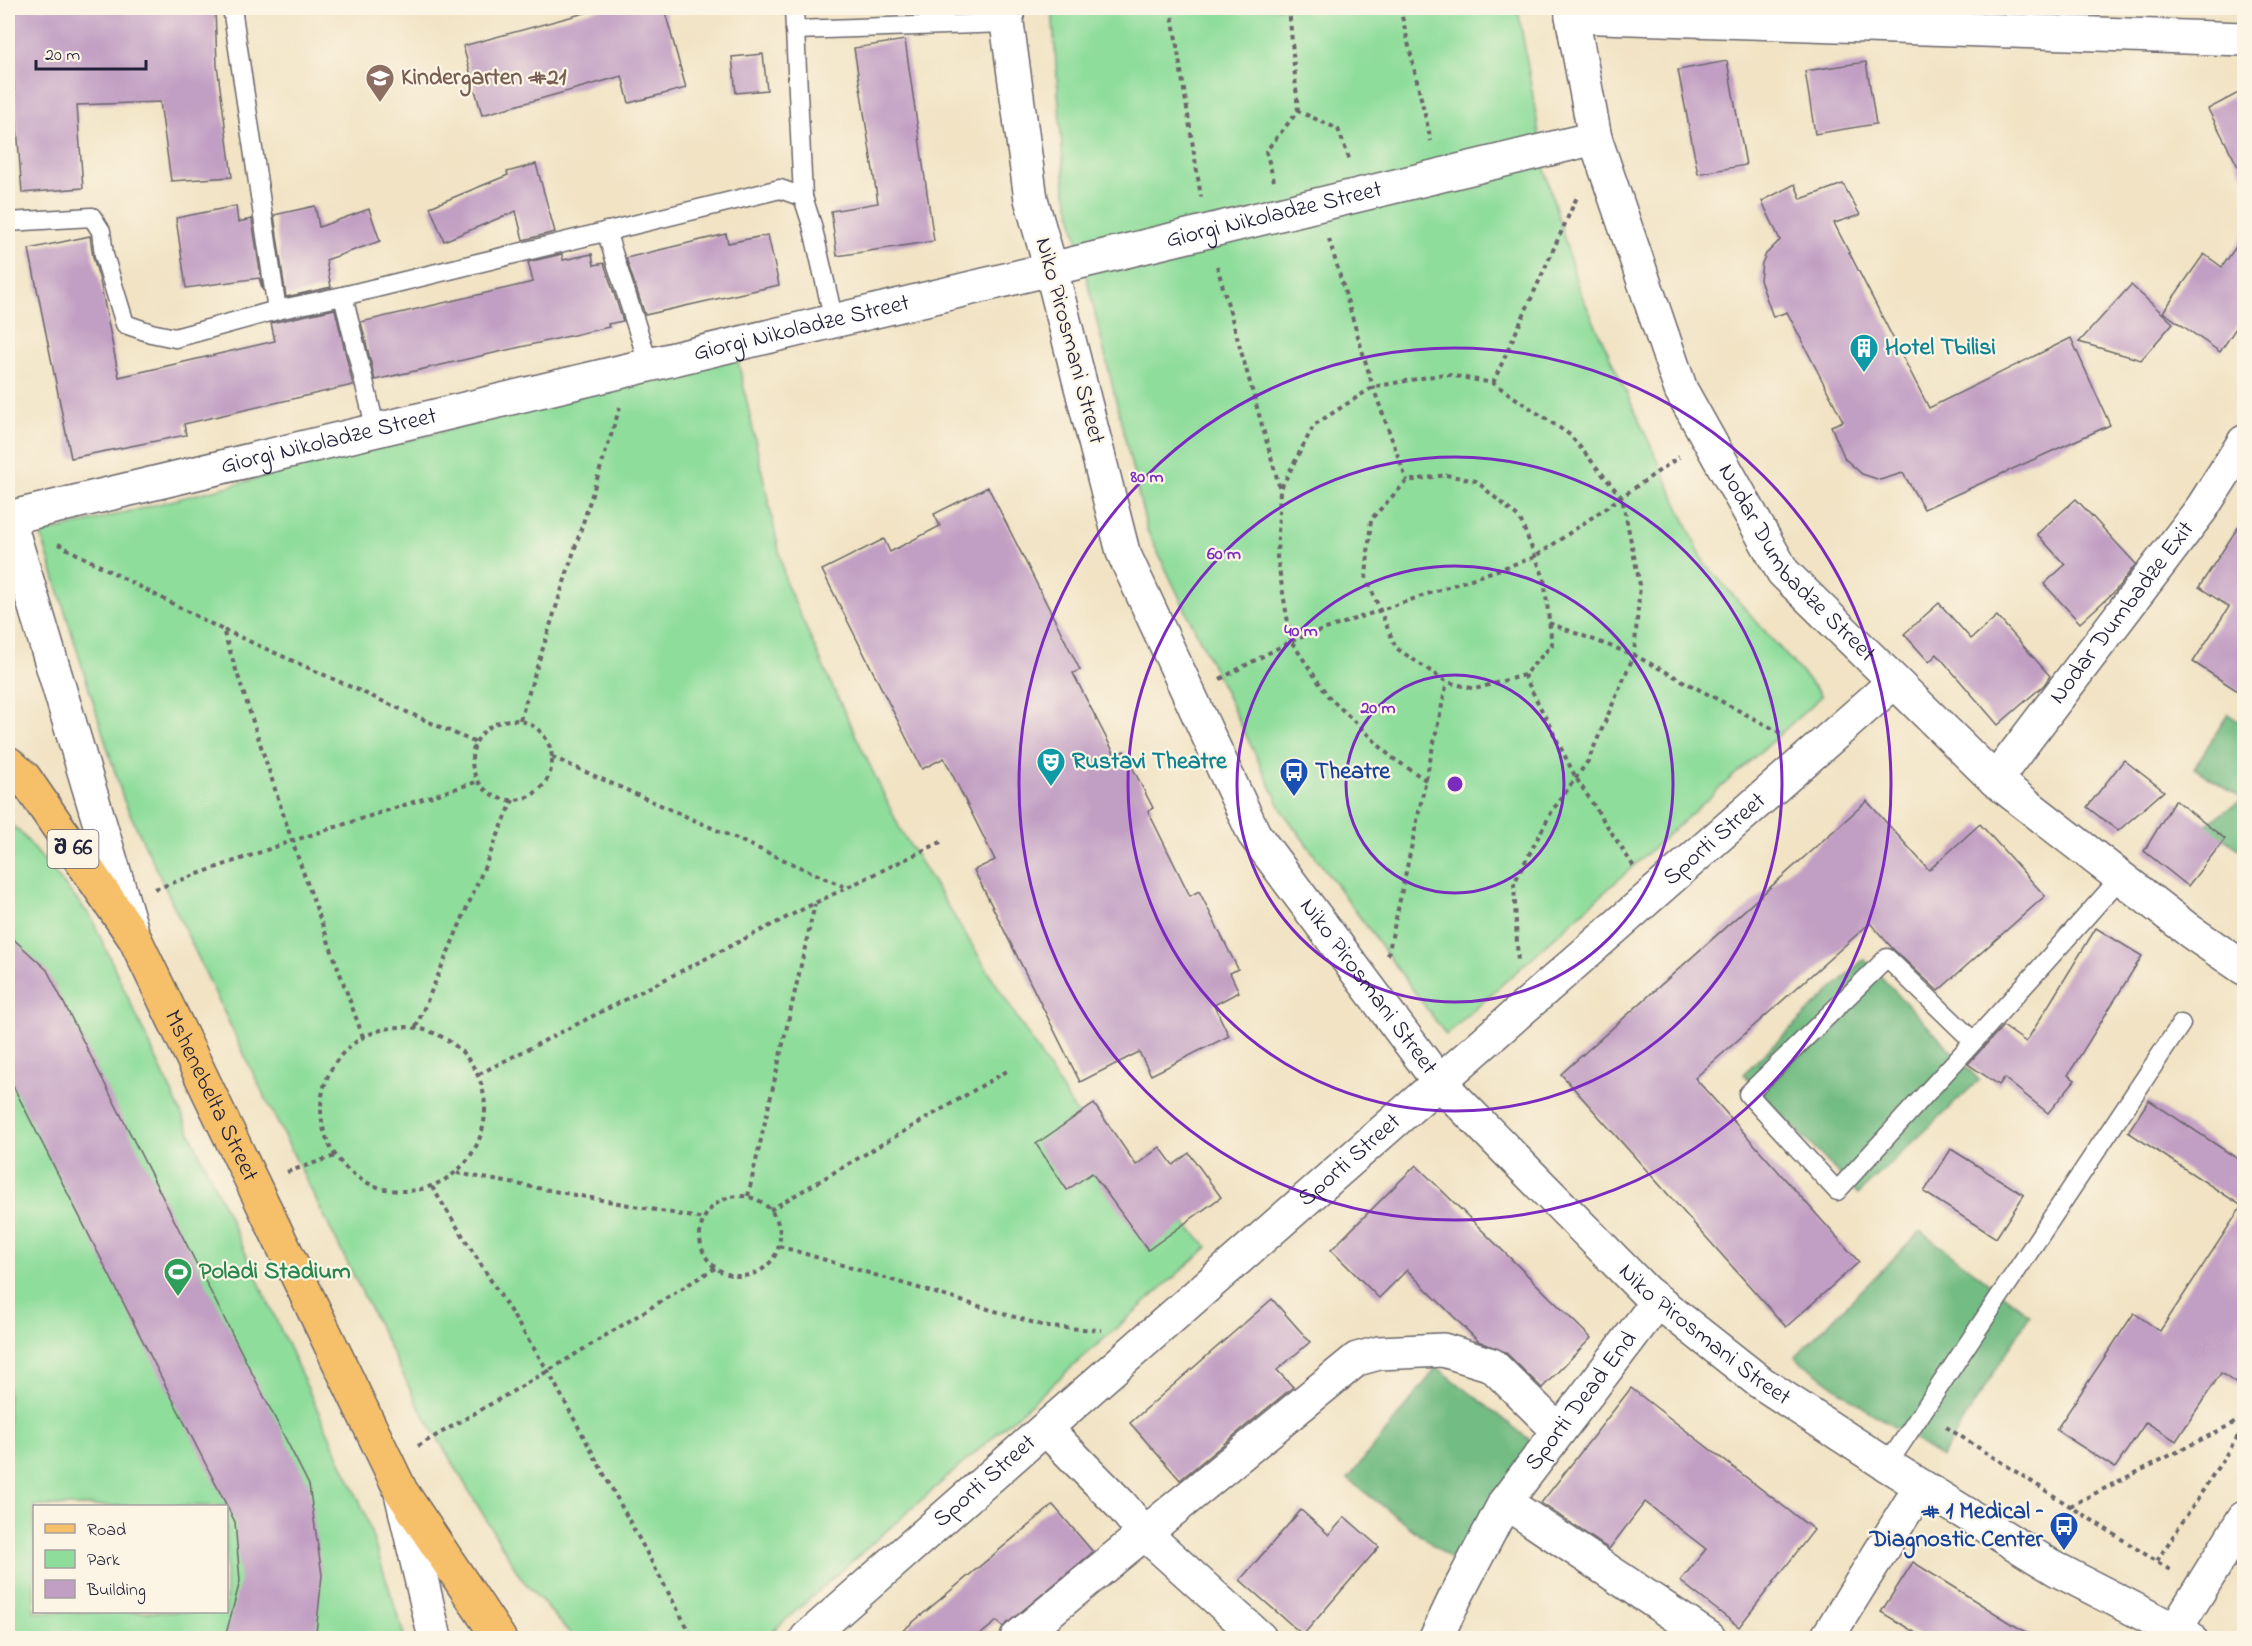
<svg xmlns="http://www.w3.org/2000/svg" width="2252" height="1646" font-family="'Indie Flower','Noto Sans Georgian',sans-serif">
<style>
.green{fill:#8fdd9b;stroke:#58806b;stroke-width:1.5;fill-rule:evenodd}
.forest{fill:#73bc83;stroke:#4a6f5f;stroke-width:1.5}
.building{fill:#c19ec3}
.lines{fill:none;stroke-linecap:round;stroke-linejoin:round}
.service-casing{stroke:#6a666b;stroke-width:21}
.minor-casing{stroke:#6a666b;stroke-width:36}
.tertiary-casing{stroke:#6a666b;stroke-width:36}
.primary-casing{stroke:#6a666b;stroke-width:36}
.path{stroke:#6a666b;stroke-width:4;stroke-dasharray:4.5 4.5;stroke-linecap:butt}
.service{stroke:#fff;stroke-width:18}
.minor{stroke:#fff;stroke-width:33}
.tertiary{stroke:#fff;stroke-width:33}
.primary{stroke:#f6c06b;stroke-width:33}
.ring{fill:none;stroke:#7b2cbf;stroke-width:3}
.labels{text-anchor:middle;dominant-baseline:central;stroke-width:4.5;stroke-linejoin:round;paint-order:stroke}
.shield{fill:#fcf5e5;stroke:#63616e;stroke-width:1.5}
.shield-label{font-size:22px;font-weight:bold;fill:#22223b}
.education-label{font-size:24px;font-weight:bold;fill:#785e54;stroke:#fcf5e5;text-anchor:start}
.street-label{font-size:24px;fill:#22223b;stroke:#fcf5e5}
.culture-label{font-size:24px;font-weight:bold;fill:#0d838f;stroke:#fcf5e5;text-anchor:start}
.transit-label{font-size:24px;font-weight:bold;fill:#164399;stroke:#fcf5e5;text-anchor:start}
.leisure-label{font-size:24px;font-weight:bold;fill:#27864d;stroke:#fcf5e5;text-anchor:start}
.centre{fill:#7b2cbf;stroke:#fcf5e5;stroke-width:3}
.ring-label{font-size:18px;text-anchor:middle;font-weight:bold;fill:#7b2cbf;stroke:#fcf5e5;stroke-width:4.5;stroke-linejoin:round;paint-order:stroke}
</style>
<rect width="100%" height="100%" fill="#fcf5e5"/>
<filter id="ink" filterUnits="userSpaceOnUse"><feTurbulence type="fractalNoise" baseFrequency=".0167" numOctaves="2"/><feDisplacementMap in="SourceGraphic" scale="12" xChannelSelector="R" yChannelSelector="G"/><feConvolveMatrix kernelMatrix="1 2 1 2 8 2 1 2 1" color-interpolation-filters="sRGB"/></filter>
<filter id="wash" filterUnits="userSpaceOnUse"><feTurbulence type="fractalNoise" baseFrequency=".008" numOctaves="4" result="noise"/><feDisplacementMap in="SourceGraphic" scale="24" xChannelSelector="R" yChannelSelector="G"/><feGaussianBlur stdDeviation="1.35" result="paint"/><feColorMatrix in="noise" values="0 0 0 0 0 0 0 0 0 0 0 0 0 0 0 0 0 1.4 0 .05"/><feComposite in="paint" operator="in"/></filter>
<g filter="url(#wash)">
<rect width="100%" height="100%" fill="#f1e3c4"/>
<!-- green -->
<g class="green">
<path d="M1052,8H1518L1546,174L1578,287L1704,562L1822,696L1446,1035L1283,812L1147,530L1065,188Z"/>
<path d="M737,356L786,583L828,677L901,831L1077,1114L1208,1247L765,1638H574L521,1578L419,1407L251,1069L124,801L41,534Z"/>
<path d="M8,822L21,833L91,917L364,1511L405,1638H8ZM34,1506H226V1612H34Z"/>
</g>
<!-- forest -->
<g class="forest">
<path d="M2228,714L2244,725V852L2204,826L2243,799L2194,768Z"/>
<path d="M1864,959L1979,1080L1858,1194L1743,1074Z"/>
<path d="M1921,1231L2030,1315L1941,1457L1867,1410L1795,1357Z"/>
<path d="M1437,1367L1540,1448L1452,1560L1348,1479Z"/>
</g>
<g id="blocks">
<!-- building -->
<g class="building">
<path d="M8,8H215L217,65L232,177L171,181L160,102L77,105L83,188L22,193Z"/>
<path d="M603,8H664L686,88L629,103L622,76L482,115L463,46Z"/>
<path d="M905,40L934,241L837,256L831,211L878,203L854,48Z"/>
<path d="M763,54L767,90L736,93L732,57Z"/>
<path d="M1727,61L1746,165L1698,174L1678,70Z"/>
<path d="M1866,62L1876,124L1815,134L1805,71Z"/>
<path d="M2244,90V178L2208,109Z"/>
<path d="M536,164L555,232L523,240L516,211L444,241L430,207L508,175L507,172Z"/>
<path d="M1795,184L1801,199L1843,184L1860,215L1834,223L1929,408L2071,338L2110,425L1924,509L1903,473L1880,480L1862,474L1845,459L1831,426L1843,421L1787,312L1773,317L1760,280L1762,263L1766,254L1780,240L1762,201Z"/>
<path d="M236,206L238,222L252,219L263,291L259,278L186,288L176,218Z"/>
<path d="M315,206L319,227L369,209L380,241L326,260L331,287L286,297L274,215Z"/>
<path d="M726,234L728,243L768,235L779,285L645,315L626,258Z"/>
<path d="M2244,235V316L2220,352L2163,312L2204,254L2222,267Z"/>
<path d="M90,236L93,257L100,281L119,377L275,341L271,323L335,309L353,385L184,424L186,435L71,458L29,249Z"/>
<path d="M562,254L563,260L592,254L594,265L604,263L623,321L608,324L609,327L375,380L361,322L533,282L528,262Z"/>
<path d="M2131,285L2173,323L2141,360L2079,342Z"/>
<path d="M988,487L1080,670L1073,673L1115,755L1124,751L1153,808L1148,811L1190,896L1199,891L1238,969L1230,973L1239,992L1214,1005L1229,1036L1151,1075L1139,1052L1080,1082L974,870L995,860L944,758L922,769L822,570L884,539L890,552L940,526L934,514Z"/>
<path d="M2076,499L2136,564L2115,591L2080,623L2044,584L2065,565L2037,534Z"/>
<path d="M2244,518V695L2193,662L2229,607L2199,587Z"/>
<path d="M1939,603L1971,639L1997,616L2050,676L2044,685L1998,725L1937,654L1929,662L1904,634Z"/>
<path d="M2124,760L2164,791L2118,831L2087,807Z"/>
<path d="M2175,800L2225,839L2188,886L2144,851Z"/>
<path d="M1867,801L1929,870L1980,824L2045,896L1938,991L1893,949L1870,923L1695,1078L1859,1262L1786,1327L1561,1074Z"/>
<path d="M2096,928L2142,956L2068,1075L2075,1080L2048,1113L2004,1078L1999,1085L1968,1064L2003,1026L2026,1042Z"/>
<path d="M8,934L47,970L309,1485L322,1575L316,1633L306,1638H225L240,1581L235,1522L8,1076Z"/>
<path d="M2149,1100L2244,1163V1389L2221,1373L2176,1441L2146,1422L2115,1468L2056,1430L2134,1313L2160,1331L2242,1206L2128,1132Z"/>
<path d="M1094,1104L1136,1165L1160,1147L1173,1165L1189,1153L1221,1197L1148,1250L1092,1173L1067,1190L1036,1144Z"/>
<path d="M1951,1149L2024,1195L1996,1238L1924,1192Z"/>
<path d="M1416,1165L1591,1338L1542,1388L1505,1352L1478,1341L1407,1270L1379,1298L1331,1250Z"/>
<path d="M1272,1299L1310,1342L1277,1370L1293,1387L1180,1480L1130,1423Z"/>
<path d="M1631,1388L1814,1530L1739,1627L1680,1581L1706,1549L1645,1502L1609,1549L1541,1503Z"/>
<path d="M1053,1505L1093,1552L1003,1627L997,1621L976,1638H894Z"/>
<path d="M1301,1510L1329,1535L1345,1517L1379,1547L1303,1635L1240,1580Z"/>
<path d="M1913,1562L2035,1638H1924L1881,1612Z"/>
</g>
</g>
</g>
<g filter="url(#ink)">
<use href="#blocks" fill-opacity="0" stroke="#6a666b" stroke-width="1.5"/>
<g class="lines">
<!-- service casing -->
<g class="service-casing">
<g id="service">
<path d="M232,8L277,310"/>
<path d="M794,8L803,197"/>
<path d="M795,30L1007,23"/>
<path d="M8,222L92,217L101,231L104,255L125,324L151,333L175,338L277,310L343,296L780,189L803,197L812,225L834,321"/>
<path d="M606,231L649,365"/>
<path d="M343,296L376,430"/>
<path d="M1973,1041L1887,958L1748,1094L1837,1191C1932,1087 2028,983 2121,877"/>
<path d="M1887,1465L2181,1024"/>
</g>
</g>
<!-- minor casing -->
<g class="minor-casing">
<g id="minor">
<path d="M1572,16L2244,39"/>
<path id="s1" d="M1595,138L1681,390L1783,572L1995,780L2191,932L2244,968"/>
<path d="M8,517L131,928"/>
<path id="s2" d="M8,518L1051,269L1123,552L1254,834L1439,1082L1646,1292L1760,1382L1887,1465L2056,1569L2190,1638"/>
<path id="s3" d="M1995,780L2202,508L2244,442"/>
<path d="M1046,1429L1121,1505L1145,1534L1260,1638"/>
<path d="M401,1493L435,1638"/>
<path d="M1505,1502L1709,1638"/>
<path id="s4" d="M807,1638L1894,682"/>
<path d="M1017,1638L1357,1359L1379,1353L1443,1350L1492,1365L1559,1431"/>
<path id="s5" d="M1436,1638L1455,1598L1505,1502L1658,1301"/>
<path d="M1827,1638L1921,1486"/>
<path d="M2170,1638L2244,1518"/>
</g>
</g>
<!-- tertiary casing -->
<g class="tertiary-casing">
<g id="tertiary">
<path id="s6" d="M1007,8V23L1031,199L1051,269L1595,138L1572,16V8"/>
</g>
</g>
<!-- primary casing -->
<g class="primary-casing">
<g id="primary">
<path id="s7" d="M8,763L24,777L135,939L401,1491L499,1638"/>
</g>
</g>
<!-- path -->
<g class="path">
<path d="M1171,8L1201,197"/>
<path d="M1289,8L1298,111"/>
<path d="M1400,8L1431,141"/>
<path d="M1274,181L1266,151L1298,111L1338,129L1350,161"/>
<path d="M1329,239L1373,387L1407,481"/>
<path d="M1217,266L1280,489"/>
<path d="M1493,383L1577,197"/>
<path d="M1446,475L1476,481L1520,519L1544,578L1552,645L1524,675L1475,689L1447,682L1396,648L1366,577L1371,519L1407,481Z"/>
<path d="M58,544L223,630L292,841L363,1037"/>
<path d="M1549,623L1634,655L1781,733"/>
<path d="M224,630L476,743"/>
<path d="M1524,675L1576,778L1634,867"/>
<path d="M1220,679L1291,641L1535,557L1679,457"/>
<path d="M520,720L620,407"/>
<circle cx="512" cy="760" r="40"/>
<path d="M552,757L845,887"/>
<path d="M1426,780L1391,757L1328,696L1291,641L1277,557L1280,490L1314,425L1373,387L1444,374L1493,383L1570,435L1622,498L1640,585L1634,655L1588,761L1552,811L1514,883L1518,964"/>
<path d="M155,889L292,841L479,781"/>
<path d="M1388,955L1447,682"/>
<circle cx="403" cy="1109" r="82"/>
<path d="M416,1027L513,800"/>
<path d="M479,1074L815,903L941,842"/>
<path d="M287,1172L335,1156"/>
<path d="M457,1173L704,1219"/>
<path d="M432,1187L548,1371L693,1638"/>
<path d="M748,1196L815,904"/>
<circle cx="740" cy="1236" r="40"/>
<path d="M770,1210L1007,1071"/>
<path d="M779,1246L1048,1327L1102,1330"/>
<path d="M1946,1427L2170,1570"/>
<path d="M418,1446L548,1371L715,1268"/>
<path d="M2070,1506L2244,1418"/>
<path d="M2157,1561L2244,1427"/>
</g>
<!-- service -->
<use href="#service" class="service"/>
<!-- minor -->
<use href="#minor" class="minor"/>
<!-- tertiary -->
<use href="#tertiary" class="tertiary"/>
<!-- primary -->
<use href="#primary" class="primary"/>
</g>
</g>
<!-- distance rings -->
<g class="ring">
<circle cx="1455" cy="784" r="109"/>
<circle cx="1455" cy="784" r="218"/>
<circle cx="1455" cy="784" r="327"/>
<circle cx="1455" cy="784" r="436"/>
</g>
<!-- icons -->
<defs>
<g id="school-pin" transform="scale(1.5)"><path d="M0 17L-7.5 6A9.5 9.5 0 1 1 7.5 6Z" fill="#8d6e63" stroke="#fcf5e5"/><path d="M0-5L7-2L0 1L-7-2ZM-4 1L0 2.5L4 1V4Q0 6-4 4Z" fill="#fff"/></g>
<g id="building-pin" transform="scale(1.5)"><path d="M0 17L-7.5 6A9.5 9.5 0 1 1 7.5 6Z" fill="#0f9aa8" stroke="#fcf5e5"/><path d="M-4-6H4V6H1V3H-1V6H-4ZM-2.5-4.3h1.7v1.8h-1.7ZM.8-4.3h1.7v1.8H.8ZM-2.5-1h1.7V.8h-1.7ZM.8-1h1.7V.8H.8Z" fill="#fff"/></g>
<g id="theatre-pin" transform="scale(1.5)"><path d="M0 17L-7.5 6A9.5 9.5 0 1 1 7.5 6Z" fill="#0f9aa8" stroke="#fcf5e5"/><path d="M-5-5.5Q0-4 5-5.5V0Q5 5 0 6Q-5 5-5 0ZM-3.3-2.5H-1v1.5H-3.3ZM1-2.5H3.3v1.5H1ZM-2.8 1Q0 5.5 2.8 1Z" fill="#fff"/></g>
<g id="bus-pin" transform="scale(1.5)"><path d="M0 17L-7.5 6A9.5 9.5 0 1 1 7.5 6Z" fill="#1a4fb4" stroke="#fcf5e5"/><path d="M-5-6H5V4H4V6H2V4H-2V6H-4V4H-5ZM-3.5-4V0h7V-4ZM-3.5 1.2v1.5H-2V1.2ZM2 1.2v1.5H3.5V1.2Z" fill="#fff"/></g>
<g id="stadium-pin" transform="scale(1.5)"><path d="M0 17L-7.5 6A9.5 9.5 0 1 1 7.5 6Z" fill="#2e9e5b" stroke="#fcf5e5"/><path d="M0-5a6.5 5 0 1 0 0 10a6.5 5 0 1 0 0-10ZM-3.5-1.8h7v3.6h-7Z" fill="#fff"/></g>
</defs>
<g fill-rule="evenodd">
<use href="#school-pin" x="380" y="78"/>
<use href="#building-pin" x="1864" y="348"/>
<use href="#theatre-pin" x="1051" y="762"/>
<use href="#bus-pin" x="1294" y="772"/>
<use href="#stadium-pin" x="178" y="1272"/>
<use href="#bus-pin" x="2064" y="1526"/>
</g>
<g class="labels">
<!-- shield labels -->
<rect class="shield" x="47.5" y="830" width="51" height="38" rx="4.5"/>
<g class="shield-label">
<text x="73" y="849">შ 66</text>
</g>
<!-- education labels -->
<g class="education-label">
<text x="401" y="78">Kindergarten #21</text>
</g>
<!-- street labels -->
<g class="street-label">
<text stroke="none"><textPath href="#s6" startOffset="495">Giorgi Nikoladze Street</textPath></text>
<text stroke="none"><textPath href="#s2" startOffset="816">Giorgi Nikoladze Street</textPath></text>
<text transform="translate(1069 341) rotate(75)">Niko Pirosmani Street</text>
<text stroke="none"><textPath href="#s2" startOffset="330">Giorgi Nikoladze Street</textPath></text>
<text stroke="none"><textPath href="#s1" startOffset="476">Nodar Dumbadze Street</textPath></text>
<text stroke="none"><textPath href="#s3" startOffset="210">Nodar Dumbadze Exit</textPath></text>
<text stroke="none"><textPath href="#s4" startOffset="1209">Sporti Street</textPath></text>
<text stroke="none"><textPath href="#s2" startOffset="1866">Niko Pirosmani Street</textPath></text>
<text stroke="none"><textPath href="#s7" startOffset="392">Mshenebelta Street</textPath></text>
<text stroke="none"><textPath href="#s4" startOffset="723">Sporti Street</textPath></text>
<text stroke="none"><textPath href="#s2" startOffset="2352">Niko Pirosmani Street</textPath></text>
<text stroke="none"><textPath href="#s5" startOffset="279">Sporti Dead End</textPath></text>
<text stroke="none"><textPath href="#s4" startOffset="237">Sporti Street</textPath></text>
</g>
<!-- culture labels -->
<g class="culture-label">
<text x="1885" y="348">Hotel Tbilisi</text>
<text x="1072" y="762">Rustavi Theatre</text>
</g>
<!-- transit labels -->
<g class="transit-label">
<text x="1315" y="772">Theatre</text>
<text x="2043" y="1512" text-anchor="end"># 1 Medical –<tspan x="2043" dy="28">Diagnostic Center</tspan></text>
</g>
<!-- leisure labels -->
<g class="leisure-label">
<text x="199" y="1272">Poladi Stadium</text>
</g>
</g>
<circle cx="1455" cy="784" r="9" class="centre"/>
<g class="ring-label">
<text x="1147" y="482">80 m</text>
<text x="1224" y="559">60 m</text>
<text x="1301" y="636">40 m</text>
<text x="1378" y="713">20 m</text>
</g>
<!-- margin -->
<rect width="2252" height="1646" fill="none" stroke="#fcf5e5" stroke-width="30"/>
<!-- legend -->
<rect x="33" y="1505" width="195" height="108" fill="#fcf5e5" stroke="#a5a1a1" stroke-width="1.5"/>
<rect x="45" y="1524" width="30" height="9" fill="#f6c06b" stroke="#a5a1a1" stroke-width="1.5"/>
<text x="87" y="1535" font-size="18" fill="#22223b">Road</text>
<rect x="45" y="1550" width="30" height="18" fill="#8fdd9b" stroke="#a5a1a1" stroke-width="1.5"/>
<text x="87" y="1565" font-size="18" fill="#22223b">Park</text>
<rect x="45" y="1580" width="30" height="18" fill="#c19ec3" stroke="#a5a1a1" stroke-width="1.5"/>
<text x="87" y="1595" font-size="18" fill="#22223b">Building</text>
<!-- scale -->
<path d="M36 60v9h110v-9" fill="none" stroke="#22223b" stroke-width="3"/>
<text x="45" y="60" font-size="18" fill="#22223b" stroke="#fcf5e5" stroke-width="4.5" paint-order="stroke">20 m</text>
</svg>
